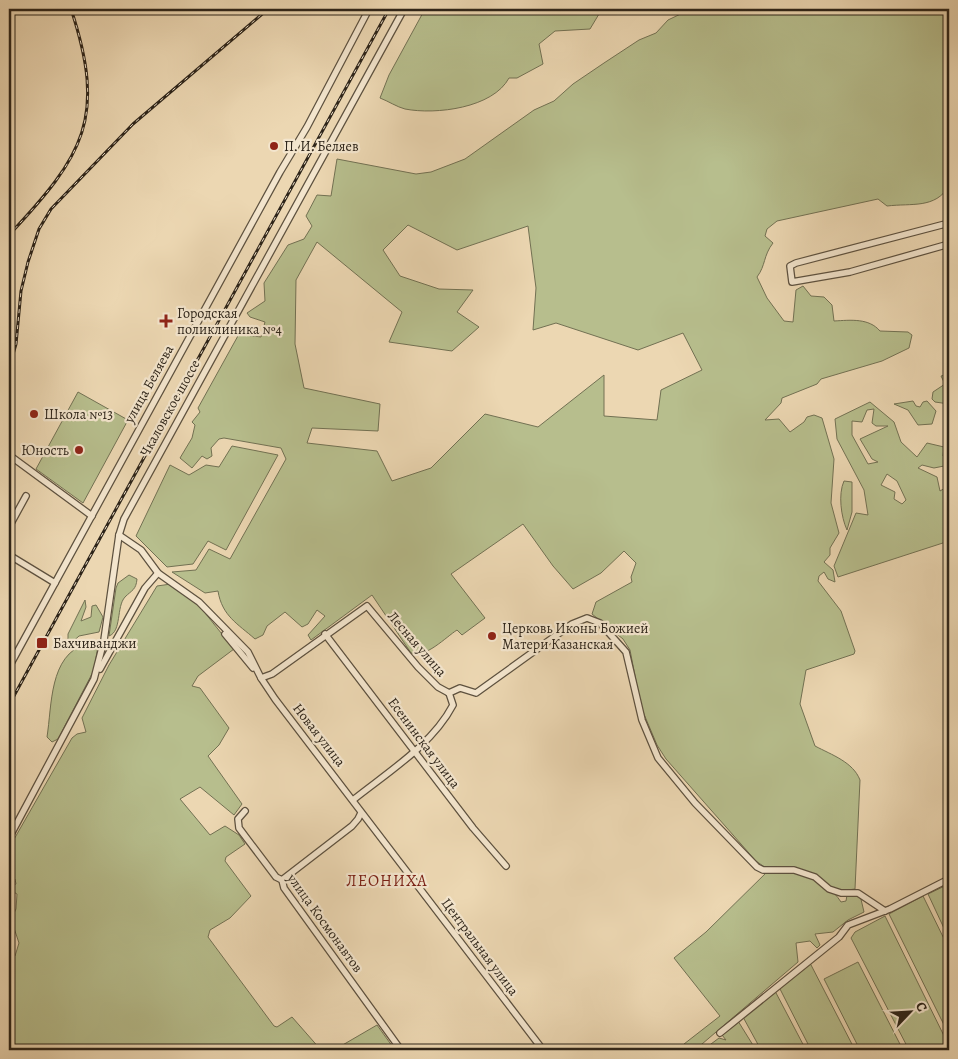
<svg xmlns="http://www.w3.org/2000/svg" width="958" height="1059" font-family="Alegreya,serif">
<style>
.green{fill:#b7be8d;stroke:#727153;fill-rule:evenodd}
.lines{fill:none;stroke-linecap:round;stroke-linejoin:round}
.minor-casing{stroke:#5d513f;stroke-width:8}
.minor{stroke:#f3e5cd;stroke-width:5.5}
.rail-casing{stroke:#2d2419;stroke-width:3}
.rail{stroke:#f3e5cd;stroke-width:1;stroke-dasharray:4;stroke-linecap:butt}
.poi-dot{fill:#8f2418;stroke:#f3e5cd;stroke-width:2}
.labels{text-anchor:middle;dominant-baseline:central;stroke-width:4.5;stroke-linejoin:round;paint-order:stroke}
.poi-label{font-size:14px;fill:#2d2419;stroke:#f3e5cd;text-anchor:start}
.street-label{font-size:14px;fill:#2d2419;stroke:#f3e5cd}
.quarter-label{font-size:16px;letter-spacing:1px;fill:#7a1f14;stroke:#f3e5cd}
</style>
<rect width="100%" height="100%" fill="#ecd7b2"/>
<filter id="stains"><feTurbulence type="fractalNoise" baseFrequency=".004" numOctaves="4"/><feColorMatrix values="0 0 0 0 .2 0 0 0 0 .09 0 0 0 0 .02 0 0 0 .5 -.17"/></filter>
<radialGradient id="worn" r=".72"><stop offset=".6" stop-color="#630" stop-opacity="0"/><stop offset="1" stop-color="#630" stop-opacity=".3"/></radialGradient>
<!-- green -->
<g class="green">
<path d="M425,9H602L590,29L555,31L539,44L543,64L517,78H509C493,108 436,115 405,109C397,107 388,101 380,98L389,75Z"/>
<path d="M691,9H949V186C935,209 912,203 887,206L878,199L777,221L767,229L765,236L773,243C763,256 766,265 757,277L767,298L784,321L793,322L796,290L803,286L811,296L824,297L832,305L834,321C851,320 869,318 880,331L908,332L912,335L909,348L882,361L821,379L817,384L782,398L781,403L765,420L779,419L790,432L804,422L807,417L814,415L822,418L834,459L831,503L839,533L830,548V555L824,562L833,570L835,582L828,579L824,572L819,576L818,581L841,611L855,651L854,654L806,670L800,704L815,746C832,755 853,762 860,780L855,889L839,891L828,887L815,876L766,868L756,861L666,759L657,745L641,707L630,650L623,639L592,614L596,602L632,582L631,577L636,563L624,551L601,573L573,589L553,566L523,524L451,574L485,618L462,635L457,630C446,637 425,659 411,653L372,595L311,640L308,635L325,616L317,610L308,624L302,627L285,612L267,626L263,635L255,639C238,624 222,616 218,591L205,593L172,572L196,570L209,549L230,559L286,459L281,448L224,438L219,439L211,448L212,456L207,459L202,456L192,468L180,458L192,438L195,425L192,422L200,412L198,408L239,334L261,337L265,322L250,317L247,313L265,301L264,283L288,245L304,239L312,226L306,216L317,195L331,196L337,159L416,174L431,172L465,159L534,110L554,101L573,84L604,63L639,40L656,33L668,20ZM408,225L457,250L528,226L536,288L533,330L556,323L638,350L683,333L702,370L661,390L657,420L604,416V375L538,427L485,414L431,468L392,481L377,451L307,443L312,428L378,431L380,404L304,388L295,344L296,280L317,242L402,312L389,342L452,351L479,327L457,312L473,290L439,289L400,276L383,250Z"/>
<path d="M949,374V404L935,402L932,399L933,392L945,384L941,376Z"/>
<path d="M78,392L128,420L83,503L36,469Z"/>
<path d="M913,401L916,406L920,407L923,402L927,401L936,411L932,424L918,425L908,410L894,404Z"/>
<path d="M870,402L894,422L901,442L917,457L927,443L944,447L943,456L949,454V465L934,468L922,465L918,468L937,477L940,491L945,488L949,469V541L838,577L834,566L856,513L868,515L864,490L837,439L835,419ZM874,409L872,423L876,426H888L860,439L872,459L878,462L868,464L852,435V421L862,422L867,410ZM887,474L897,481L906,500L902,504L894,499L895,492L881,485Z"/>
<path d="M232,446L278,455L226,550L208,541L193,564L167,567L136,536L170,465L189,475L206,465L219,467Z"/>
<path d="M844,481L852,482V512L847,530C841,517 838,494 844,481Z"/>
<path d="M129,575L137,579C136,590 132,590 125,597C116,607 122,631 109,636L116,588L118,583Z"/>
<path d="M171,584L197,603L234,649L198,676L192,686L200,688L229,728L219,745L208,756L242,804L234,815L200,787L180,799L210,835L225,826L239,835L245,844L226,857L225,861L251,896L230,918L210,930L208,937L274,1026L277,1027L292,1017L321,1050H9V967L12,965L11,958L15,956L19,943L11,919L16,909L17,894L12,891V886L16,884L15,879H9V848L72,738L77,734L86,732L82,718L109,665L157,586Z"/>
<path d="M85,600L86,607L81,621L91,617L92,606L96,605L103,617L99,632L79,636L68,646V634Z"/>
<path d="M86,644L98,646L94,670L58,739L52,742L47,737C52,706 49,655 86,644Z"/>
<path d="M768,871C796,870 825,877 841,902L846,901L847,895H860L864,912L848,920L833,932L815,934L820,945L817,948L810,941L796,943L798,962L695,1050H685L687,1049L684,1044L720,1016L674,958L706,932Z"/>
<path d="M949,884V939L928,894Z"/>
<path d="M923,896L949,949V1035L889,914Z"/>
<path d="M885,916L949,1046V1050H909L851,938L855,932Z"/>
<path d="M858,962L903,1050H860L824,979Z"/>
<path d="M810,963L855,1050H811L779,987Z"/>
<path d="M775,991L806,1050H761L743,1017Z"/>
<path d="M738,1021L756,1050H703L719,1038L726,1040L722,1035Z"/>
<path d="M377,1025L395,1050H334Z"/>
</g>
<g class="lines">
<!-- minor casing -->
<g class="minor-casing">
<g id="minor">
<path d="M949,223L796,263L790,266L792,282L850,272L949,244"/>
<path d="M9,455L92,516"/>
<path d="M9,527L26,496"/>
<path d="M119,535L141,550L158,573L199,602L248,652L261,678L275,699L543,1050"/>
<path d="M9,555L55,583"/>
<path d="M225,634L253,668"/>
<path d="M325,634L473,828L506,866"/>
<path d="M9,667L280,172L307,127L369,9"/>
<path d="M100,669L145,588L158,573"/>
<path d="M261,678L272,674L367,606L418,667L438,687L449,693"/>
<path d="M449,693L460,688L476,693L572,624L587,618L600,623L626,652L642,720L658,758L695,803L757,867L763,870H794L815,877L829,889L841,893H858L885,911"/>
<path d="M353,800C388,772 432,745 453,705L449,693"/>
<path d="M245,811L238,819L239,828L276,877L282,880L284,888L401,1050"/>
<path d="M9,838L94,679L104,640L119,535L124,519L404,9"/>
<path d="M282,880L352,826L358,819L361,813"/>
<path d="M720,1033L839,937L848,925L890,909L949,879"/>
</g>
</g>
<!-- minor -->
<use href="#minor" class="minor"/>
<!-- rail casing -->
<g class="rail-casing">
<g id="rail">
<path d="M9,235C84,155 107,118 71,9"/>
<path d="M9,368L16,344L21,291L28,262L39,229L51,209L133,124L268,9"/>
<path d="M9,705L389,9"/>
</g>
</g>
<!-- rail -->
<use href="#rail" class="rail"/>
</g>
<!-- markers -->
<g class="poi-dot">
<circle cx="274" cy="146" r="5"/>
<path d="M163.5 313.5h5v5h5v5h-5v5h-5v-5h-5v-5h5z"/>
<circle cx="34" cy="414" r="5"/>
<circle cx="79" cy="450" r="5"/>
<circle cx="492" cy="636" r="5"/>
<rect x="36" y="637" width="12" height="12" rx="2.5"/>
</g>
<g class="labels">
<!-- poi labels -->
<g class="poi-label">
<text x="284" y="146">П. И. Беляев</text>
<text x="177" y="313">Городская<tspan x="177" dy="16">поликлиника №4</tspan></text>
<text x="44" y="414">Школа №13</text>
<text x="69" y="450" text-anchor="end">Юность</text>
<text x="502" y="628">Церковь Иконы Божией<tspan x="502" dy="16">Матери Казанская</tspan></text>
<text x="53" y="643">Бахчиванджи</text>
</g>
<!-- street labels -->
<g class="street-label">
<text transform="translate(149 384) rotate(-61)">улица Беляева</text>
<text transform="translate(170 408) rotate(-61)">Чкаловское шоссе</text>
<text transform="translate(417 644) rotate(49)">Лесная улица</text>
<text transform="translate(319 735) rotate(52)">Новая улица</text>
<text transform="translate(424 743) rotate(53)">Есенинская улица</text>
<text transform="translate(325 923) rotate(54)">улица Космонавтов</text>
<text transform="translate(480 947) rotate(53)">Центральная улица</text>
</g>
<!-- quarter labels -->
<g class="quarter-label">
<text x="387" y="881">ЛЕОНИХА</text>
</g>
</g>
<!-- margin -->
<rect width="958" height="1059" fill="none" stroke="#ecd7b2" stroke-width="30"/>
<rect x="10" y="10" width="938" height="1039" fill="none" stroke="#2d2419" stroke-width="2.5"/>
<rect x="15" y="15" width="928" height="1029" fill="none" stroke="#2d2419"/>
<!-- north arrow -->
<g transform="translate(910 1012) rotate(65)" stroke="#f3e5cd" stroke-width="4" paint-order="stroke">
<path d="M0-4L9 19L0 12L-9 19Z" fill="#2d2419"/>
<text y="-8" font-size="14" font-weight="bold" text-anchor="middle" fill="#2d2419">С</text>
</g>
<rect width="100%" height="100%" filter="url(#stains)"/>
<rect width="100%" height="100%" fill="url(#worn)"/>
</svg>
